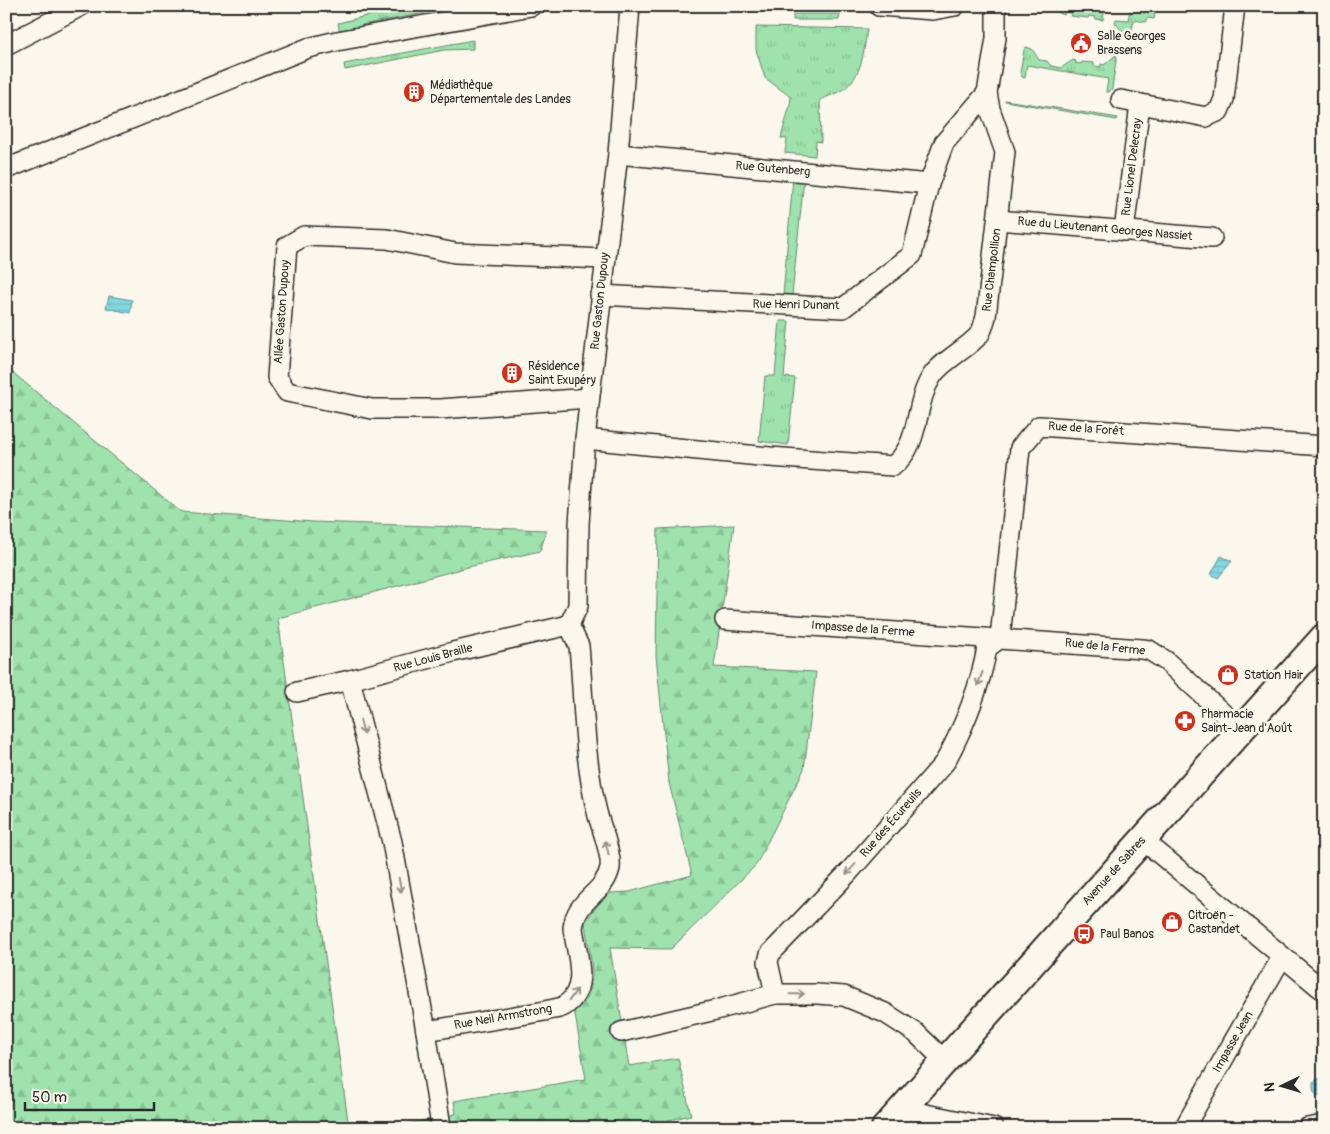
<svg xmlns="http://www.w3.org/2000/svg" width="1330" height="1134" font-family="Pangolin,sans-serif">
<style>
.grass{fill:url(#grass-tufts);stroke:#65866c}
.forest{fill:url(#forest-firs);stroke:#65866c}
.water{fill:url(#water-rules);stroke:#619298}
.lines{fill:none;stroke-linecap:round;stroke-linejoin:round}
.minor-casing{stroke:#2b2b2b;stroke-width:22}
.secondary-casing{stroke:#2b2b2b;stroke-width:30}
.minor{stroke:#fbf7ec;stroke-width:19}
.secondary{stroke:#fbf7ec;stroke-width:26}
.oneway{stroke:#93918c}
.labels{text-anchor:middle;dominant-baseline:central;stroke-width:5;stroke-linejoin:round;paint-order:stroke}
.poi-label{font-size:12px;fill:#2b2b2b;stroke:#fbf7ec;text-anchor:start}
.street-label{font-size:12px;fill:#2b2b2b;stroke:#fbf7ec}
</style>
<defs>
<pattern id="grass-tufts" width="24" height="20" patternUnits="userSpaceOnUse" patternTransform="scale(1.25)"><rect width="24" height="20" fill="#9fe2ad"/><path d="M3 7l-1-3M5 7V3M7 7l1-3M15 17l-1-3M17 17v-4M19 17l1-3" fill="none" stroke="#89c295"/></pattern>
<pattern id="forest-firs" width="22" height="20" patternUnits="userSpaceOnUse" patternTransform="scale(1.25)"><rect width="22" height="20" fill="#9fe2ad"/><path d="M5 1l3.5 6h-7zM16 11l3.5 6h-7z" fill="#89c295"/></pattern>
<pattern id="water-rules" width="6" height="5" patternUnits="userSpaceOnUse" patternTransform="scale(1.25)"><rect width="6" height="5" fill="#85d6e1"/><path d="M0 2.5h6" fill="none" stroke="#73b8c1"/></pattern>
</defs>
<rect width="100%" height="100%" fill="#fbf7ec"/>
<filter id="ink" filterUnits="userSpaceOnUse"><feTurbulence type="fractalNoise" baseFrequency=".02" numOctaves="2"/><feDisplacementMap in="SourceGraphic" scale="10" xChannelSelector="R" yChannelSelector="G"/><feConvolveMatrix kernelMatrix="1 2 1 2 8 2 1 2 1" color-interpolation-filters="sRGB"/></filter>
<g filter="url(#ink)">
<!-- grass -->
<g class="grass">
<path d="M407,6H461L362,25L363,28L341,38L338,23Z"/>
<path d="M1063,6H1103L1101,12L1104,13L1103,20L1095,19V17L1089,16L1088,18L1070,16L1071,13L1065,12L1064,15L1057,12V9Z"/>
<path d="M1131,6H1156L1154,19L1147,18L1146,22L1134,20L1130,40L1115,23L1116,19L1128,20Z"/>
<path d="M793,14H840L839,20H793Z"/>
<path d="M756,27L867,29C864,51 862,78 842,90C835,94 827,97 820,100L821,142L816,141L815,156L785,153L787,139L781,138L790,105L791,97L765,78L756,50Z"/>
<path d="M473,40V49L444,50L345,70L344,64Z"/>
<path d="M1026,47L1032,49L1039,60L1047,61L1051,66L1061,68L1073,60L1076,61L1075,63L1081,64L1082,62L1094,63V66L1100,67L1101,64L1104,65L1117,54L1112,89L1109,92H1106L1108,79L1027,65L1025,78L1022,77L1020,73L1024,50Z"/>
<path d="M1005,100L1118,118L1117,120L1005,101Z"/>
<path d="M793,178L804,179L792,295H783Z"/>
<path d="M780,321H789L784,377L795,378L788,445L759,441L765,376H775Z"/>
</g>
<!-- forest -->
<g class="forest">
<path d="M6,367L181,512L313,522L547,530L540,551L468,567L278,618L349,1128H6Z"/>
<path d="M734,525L714,667L816,672L804,769L756,865L671,949L610,948L629,1066L678,1058L691,1115L634,1128H388L456,1114L454,1101L586,1079L574,1009C578,1006 583,1003 586,999C599,976 587,946 585,922L600,902L611,893L629,892L692,875L669,783L656,656L658,529Z"/>
</g>
<!-- water -->
<g class="water">
<path d="M109,296L132,300L130,313L106,308Z"/>
<path d="M1221,556L1232,561L1218,578L1211,574Z"/>
<path d="M1322,1077L1324,1078V1097C1313,1096 1313,1091 1313,1082Z"/>
</g>
<g class="lines">
<!-- minor casing -->
<g class="minor-casing">
<g id="minor">
<path d="M879,6L933,10L955,6"/>
<path d="M6,45L81,6"/>
<path d="M1121,100L1206,117L1219,111L1224,99L1235,6"/>
<path d="M618,154L929,184"/>
<path d="M6,169L308,48L337,41L531,6"/>
<path d="M998,220L1212,238"/>
<path d="M1124,231L1140,104"/>
<path d="M600,295L843,308L912,255L929,184L944,143L987,93"/>
<path d="M589,398L440,409H372L287,392L277,377L287,246L304,236L387,239L455,253L605,259"/>
<path d="M585,439L770,457L893,466C922,443 913,405 932,376C942,361 967,349 979,335C983,330 984,322 986,317L1005,152L990,109L987,93L996,38V6"/>
<path d="M725,620L1142,649L1149,650L1166,661L1241,730"/>
<path d="M569,625L578,606L579,524L585,439L618,154L630,6"/>
<path d="M1000,638L1020,448L1039,426L1324,446"/>
<path d="M350,680L392,842L426,1031L545,1011C551,1009 559,1009 564,1006C591,989 576,952 573,928C576,898 604,895 610,868C612,856 602,829 598,816C584,763 584,702 579,646L569,625"/>
<path d="M297,692L350,680L453,652L569,625"/>
<path d="M1143,840L1324,991"/>
<path d="M426,1031L440,1120"/>
<path d="M621,1032L716,1010L775,994"/>
<path d="M945,1061L916,1033L885,1013L844,996L817,994H775L768,962L770,954L848,873L945,762C964,727 980,687 987,648L1000,638"/>
<path d="M901,1109L994,1128"/>
<path d="M1184,1128L1282,957"/>
<path d="M1307,1128L1324,1125"/>
</g>
</g>
<!-- secondary casing -->
<g class="secondary-casing">
<path id="secondary" d="M885,1128L1324,637"/>
</g>
<!-- minor -->
<use href="#minor" class="minor"/>
<!-- secondary -->
<use href="#secondary" class="secondary"/>
</g>
<!-- one-way arrows -->
<defs><path id="oneway-shaft" d="M-6 0H5M1.5-3L5.5 0L1.5 3" fill="none" stroke-width="1.6" stroke-linecap="round" stroke-linejoin="round" transform="scale(1.25)"/></defs>
<g class="oneway">
<use href="#oneway-shaft" transform="translate(980 679) rotate(110)"/>
<use href="#oneway-shaft" transform="translate(362 727) rotate(75)"/>
<use href="#oneway-shaft" transform="translate(607 848) rotate(-105)"/>
<use href="#oneway-shaft" transform="translate(851 869) rotate(132)"/>
<use href="#oneway-shaft" transform="translate(400 885) rotate(80)"/>
<use href="#oneway-shaft" transform="translate(797 994) rotate(-1)"/>
<use href="#oneway-shaft" transform="translate(573 995) rotate(-55)"/>
</g>
</g>
<!-- icons -->
<defs>
<g id="civic-disc" transform="scale(1.125)"><circle r="9.5" fill="#c8321e" stroke="#fbf7ec"/><path d="M-.6-6.5H3V-4.5H.6V-3L4-1V1h2V6H-6V1h2V-1L-.6-3ZM-1.2 2.5V6h2.4V2.5Z" fill="#fff"/></g>
<g id="building-disc" transform="scale(1.125)"><circle r="9.5" fill="#c8321e" stroke="#fbf7ec"/><path d="M-4-6H4V6H1V3H-1V6H-4ZM-2.5-4.3h1.7v1.8h-1.7ZM.8-4.3h1.7v1.8H.8ZM-2.5-1h1.7V.8h-1.7ZM.8-1h1.7V.8H.8Z" fill="#fff"/></g>
<g id="shop-disc" transform="scale(1.125)"><circle r="9.5" fill="#c8321e" stroke="#fbf7ec"/><path d="M-5-2.5h2.3a2.7 3.5 0 0 1 5.4 0H5L5.5 6h-11ZM-1.5-2.5h3a1.5 2.3 0 0 0-3 0Z" fill="#fff"/></g>
<g id="pharmacy-disc" transform="scale(1.125)"><circle r="9.5" fill="#c8321e" stroke="#fbf7ec"/><path d="M-2-6h4v4h4v4h-4v4h-4v-4h-4v-4h4Z" fill="#fff"/></g>
<g id="bus-disc" transform="scale(1.125)"><circle r="9.5" fill="#c8321e" stroke="#fbf7ec"/><path d="M-5-6H5V4H4V6H2V4H-2V6H-4V4H-5ZM-3.5-4V0h7V-4ZM-3.5 1.2v1.5H-2V1.2ZM2 1.2v1.5H3.5V1.2Z" fill="#fff"/></g>
</defs>
<g fill-rule="evenodd">
<use href="#civic-disc" x="1081" y="43"/>
<use href="#building-disc" x="414" y="92"/>
<use href="#building-disc" x="512" y="373"/>
<use href="#shop-disc" x="1228" y="675"/>
<use href="#pharmacy-disc" x="1185" y="721"/>
<use href="#shop-disc" x="1172" y="922"/>
<use href="#bus-disc" x="1084" y="934"/>
</g>
<g class="labels">
<!-- poi labels -->
<g class="poi-label">
<text x="1097" y="36">Salle Georges<tspan x="1097" dy="14">Brassens</tspan></text>
<text x="430" y="85">Médiathèque<tspan x="430" dy="14">Départementale des Landes</tspan></text>
<text x="528" y="366">Résidence<tspan x="528" dy="14">Saint Exupéry</tspan></text>
<text x="1244" y="675">Station Hair</text>
<text x="1201" y="714">Pharmacie<tspan x="1201" dy="14">Saint-Jean d'Août</tspan></text>
<text x="1188" y="915">Citroën -<tspan x="1188" dy="14">Castandet</tspan></text>
<text x="1100" y="934">Paul Banos</text>
</g>
<!-- street labels -->
<g class="street-label">
<text transform="translate(1132 167) rotate(-83)">Rue Lionel Delecray</text>
<text transform="translate(773 169) rotate(5)">Rue Gutenberg</text>
<text transform="translate(1105 229) rotate(5)">Rue du Lieutenant Georges Nassiet</text>
<text transform="translate(992 270) rotate(-83)">Rue Champollion</text>
<text transform="translate(600 301) rotate(-84)">Rue Gaston Dupouy</text>
<text transform="translate(796 305) rotate(1)">Rue Henri Dunant</text>
<text transform="translate(282 312) rotate(-86)">Allée Gaston Dupouy</text>
<text transform="translate(1086 429) rotate(4)">Rue de la Forêt</text>
<text transform="translate(863 629) rotate(4)">Impasse de la Ferme</text>
<text transform="translate(1105 647) rotate(6)">Rue de la Ferme</text>
<text transform="translate(433 658) rotate(-15)">Rue Louis Braille</text>
<text transform="translate(891 823) rotate(-49)">Rue des Écureuils</text>
<text transform="translate(1114 871) rotate(-48)">Avenue de Sabres</text>
<text transform="translate(503 1017) rotate(-10)">Rue Neil Armstrong</text>
<text transform="translate(1233 1042) rotate(-60)">Impasse Jean</text>
</g>
</g>
<!-- margin -->
<rect width="1330" height="1134" fill="none" stroke="#fbf7ec" stroke-width="25"/>
<rect x="12" y="12" width="1305" height="1109" fill="none" stroke="#2b2b2b" stroke-width="2" filter="url(#ink)"/>
<!-- north arrow -->
<g transform="translate(1282 1086) rotate(265)" stroke="#fbf7ec" stroke-width="4" paint-order="stroke">
<path d="M0-4L9 19L0 12L-9 19Z" fill="#2b2b2b"/>
<text y="-8" font-size="14" font-weight="bold" text-anchor="middle" fill="#2b2b2b">N</text>
</g>
<!-- scale -->
<path d="M25 1102v8h129v-8" fill="none" stroke="#2b2b2b" stroke-width="2.5"/>
<text x="32" y="1102" font-size="15" fill="#2b2b2b" stroke="#fbf7ec" stroke-width="4" paint-order="stroke">50 m</text>
</svg>
